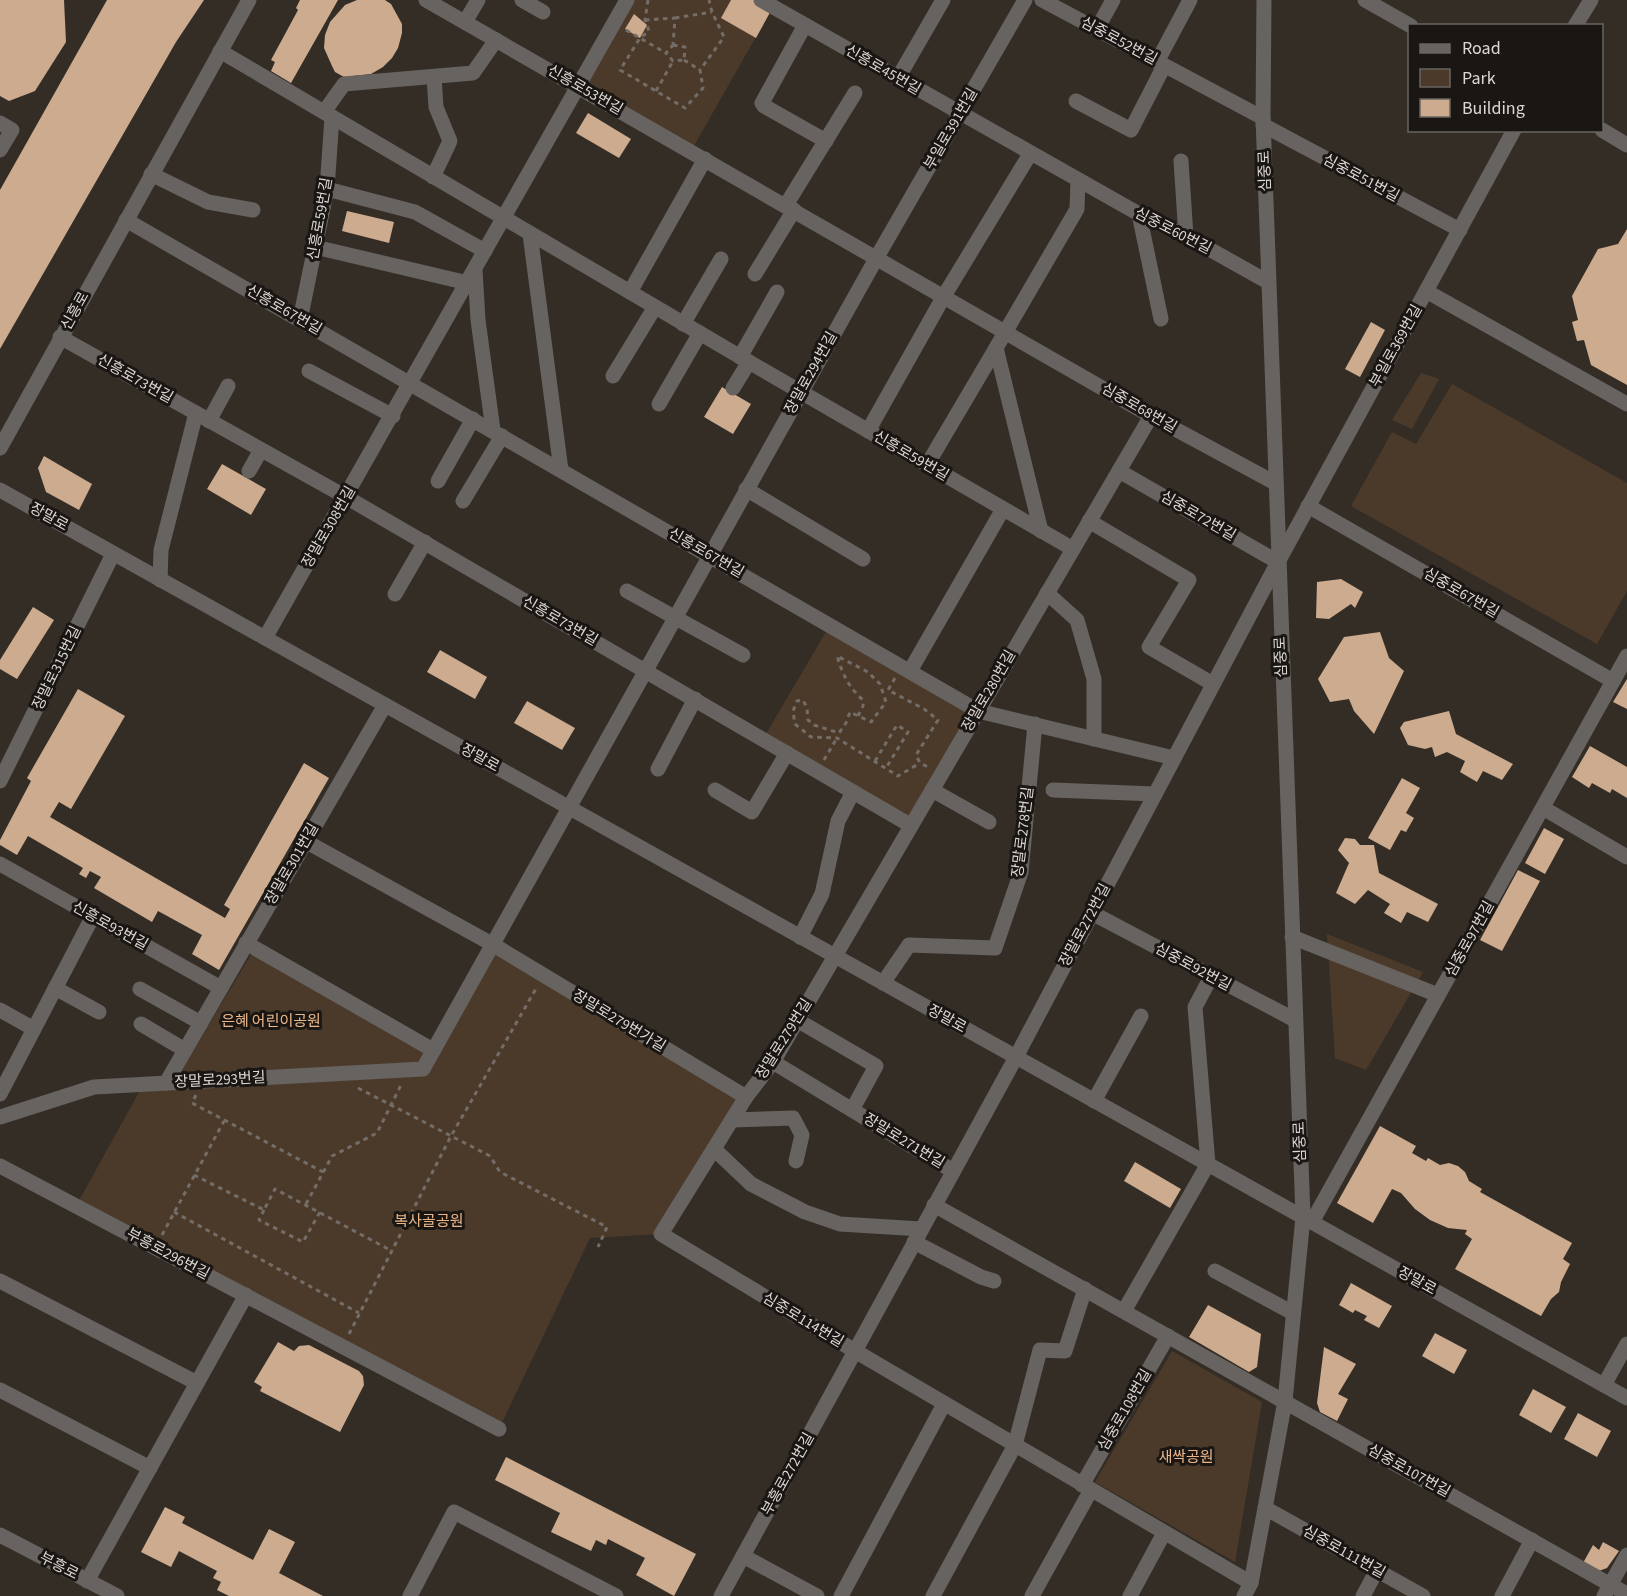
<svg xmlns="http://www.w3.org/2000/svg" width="1627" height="1596" font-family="'Source Sans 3','Noto Sans KR',sans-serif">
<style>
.green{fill:#4b3a2a}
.building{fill:#cdab8f}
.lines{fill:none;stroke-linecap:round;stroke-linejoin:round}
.path{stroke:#746d67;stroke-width:3;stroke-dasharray:4.5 4.5;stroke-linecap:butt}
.minor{stroke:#676360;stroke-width:15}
.labels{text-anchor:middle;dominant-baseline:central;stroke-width:6;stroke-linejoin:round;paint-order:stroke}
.street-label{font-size:15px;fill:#ded8d4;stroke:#191613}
.park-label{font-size:15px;fill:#ebb789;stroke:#191613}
</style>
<rect width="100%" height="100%" fill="#342d26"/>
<!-- green -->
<g class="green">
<path d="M627,0H761L773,7L691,151L577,86Z"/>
<path d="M1421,373L1439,379L1412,429L1392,420Z"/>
<path d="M1452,384L1627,483V591L1597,644L1351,506L1392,432L1416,444Z"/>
<path d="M830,625L978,711L910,825L763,739Z"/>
<path d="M1327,934L1423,972L1366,1070L1335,1058Z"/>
<path d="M492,944L746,1097L661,1234L590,1238L499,1429L76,1206L143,1085L423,1069Z"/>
<path d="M252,953L429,1052L418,1065L178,1076Z"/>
<path d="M1172,1351L1262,1402L1235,1562L1095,1482Z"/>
</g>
<!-- building -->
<g class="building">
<path d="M0,0H64L66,42L35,91L9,101L0,96Z"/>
<path d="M107,0H204L176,42L0,349V190Z"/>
<path d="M300,0H338L291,83L271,71L275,62L271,60L298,10L296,8Z"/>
<path d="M357,0H385L391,4L402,24V33L398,48L392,58L383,67L371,74L344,77L335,72L332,66L324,48L325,35L330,22L345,5Z"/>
<path d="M731,0H761L773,7L756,38L721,18Z"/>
<path d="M634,14L647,25L640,38L625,29Z"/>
<path d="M588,113L631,139L619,158L576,133Z"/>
<path d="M347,211L394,222L389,243L342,231Z"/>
<path d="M1627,229V385L1591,365L1584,340L1577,341L1572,322L1578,320L1572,296L1598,249L1618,244Z"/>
<path d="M1371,322L1385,330L1360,377L1345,369Z"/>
<path d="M722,387L751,404L733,434L704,417Z"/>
<path d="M44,456L92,484L79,510L46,492L38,468Z"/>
<path d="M222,464L266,489L251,515L207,489Z"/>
<path d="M1341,579L1363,592L1355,608L1351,604L1329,619L1316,618L1317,582Z"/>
<path d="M33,607L54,620L17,679L0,669V660Z"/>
<path d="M1380,632L1389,658L1404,671L1374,734L1354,711L1349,699L1330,702L1318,679L1344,637Z"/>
<path d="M440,650L487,677L475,699L427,672Z"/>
<path d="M1627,679V709L1613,702Z"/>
<path d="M78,689L125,716L71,809L59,802L50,817L225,918L230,909L224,905L304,763L329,778L219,970L192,954L202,935L158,911L152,922L94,888L101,877L90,871L86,878L79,874L83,868L28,836L17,855L0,845V840L31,781L27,778Z"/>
<path d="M527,701L575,728L562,750L514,723Z"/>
<path d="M1449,711L1456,734L1513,764L1502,780L1483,771L1477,782L1460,772L1465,761L1447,752L1435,757L1432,747L1425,749L1408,745L1400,728L1404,722Z"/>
<path d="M1590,746L1627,767V798L1612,789L1610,793L1592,783L1589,788L1572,777Z"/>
<path d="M1402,778L1420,788L1406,813L1414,818L1406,832L1401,830L1390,850L1368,838Z"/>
<path d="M1544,828L1564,839L1545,874L1525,863Z"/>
<path d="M1345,838L1355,839L1360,845H1374L1379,873L1438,904L1428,922L1407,912L1401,923L1384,913L1390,904L1368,890L1355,904L1336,893L1349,863L1338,850Z"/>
<path d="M1518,870L1540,881L1502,951L1480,940Z"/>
<path d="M1380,1126L1416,1146L1412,1153L1426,1161L1428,1158L1440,1165L1449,1163L1458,1166L1465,1172L1469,1181L1482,1189L1480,1192L1572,1243L1563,1259L1570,1264L1561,1282L1559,1292L1551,1299L1541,1316L1455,1269L1472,1239L1465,1234L1467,1230L1448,1228L1430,1220L1415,1209L1401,1193L1392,1189L1373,1223L1337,1203Z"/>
<path d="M1135,1162L1181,1189L1170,1208L1124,1181Z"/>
<path d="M1351,1283L1392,1306L1379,1328L1364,1320L1367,1316L1355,1310L1353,1313L1339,1305Z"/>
<path d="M1208,1305L1261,1334L1257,1367L1249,1372L1189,1337Z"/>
<path d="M1435,1333L1467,1350L1454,1374L1422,1356Z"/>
<path d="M278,1342L294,1351L299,1346L309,1345L359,1371L363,1376L364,1385L340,1432L260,1391L262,1387L254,1382Z"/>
<path d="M1324,1347L1356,1364L1338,1394L1348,1399L1337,1421L1320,1412L1317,1403Z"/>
<path d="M1533,1389L1566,1407L1551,1433L1519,1415Z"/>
<path d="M1578,1413L1611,1431L1597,1457L1564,1439Z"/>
<path d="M506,1457L696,1554L674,1596L636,1575L645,1558L608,1539L606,1545L596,1540L591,1551L551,1532L560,1513L495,1480Z"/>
<path d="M165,1507L185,1517L182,1523L253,1560L269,1529L295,1542L279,1573L323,1596H229L217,1590L221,1582L213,1578L217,1571L179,1551L171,1567L141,1552Z"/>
<path d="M1603,1542L1619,1551L1607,1568L1596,1572L1583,1563L1593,1545L1599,1550Z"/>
</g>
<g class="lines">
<!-- path -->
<g class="path">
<path d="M648,0L645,20L649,31L640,38L620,70L685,108L703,88L700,70L724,37L712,12L709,0"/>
<path d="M675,18L712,12"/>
<path d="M645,20L675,18L673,45"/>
<path d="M626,30L666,53"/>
<path d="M673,45L685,47L684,60L673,61L666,53Z"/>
<path d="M684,60L700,70"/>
<path d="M656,91L673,61"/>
<path d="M895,678L888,690L924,709L938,720L916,755L920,763L928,767"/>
<path d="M858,716L863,706V700C849,688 842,673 837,656L868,672L880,684L886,702L871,722L850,712L846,723L839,733L814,725L808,720L807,708L803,700L797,701L793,711L795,724L811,737L837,738L898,776L920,763"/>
<path d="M824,760L837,738"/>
<path d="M875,761L897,725L908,732L886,768"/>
<path d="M358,1088L490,1156L500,1172L607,1227L598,1247"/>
<path d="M196,1095L192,1103L323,1172"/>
<path d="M194,1175L264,1210L275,1189L392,1251"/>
<path d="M306,1204L332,1156L377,1133L401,1085"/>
<path d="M264,1210L259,1220L303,1242L320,1212"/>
<path d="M174,1212L359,1313"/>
<path d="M162,1235L224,1121"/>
<path d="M349,1334L451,1136L537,987"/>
</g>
<!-- minor -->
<g class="minor">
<path d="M426,0L1151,416L1275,483"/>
<path d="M522,0L543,12"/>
<path d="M761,0L1139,214L1186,236L1268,282"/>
<path d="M1042,0L1263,118"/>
<path d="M1365,0L1411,26"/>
<path d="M465,22L478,0"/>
<path d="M805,25L762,103L764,106L826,141"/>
<path d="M1575,26L1591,0"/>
<path d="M1097,29L1113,0"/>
<path d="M220,51L749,362L1073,549"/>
<path d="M1157,62L1190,0"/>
<path d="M898,78L943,0"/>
<path d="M1076,101L1131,130L1164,66"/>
<path d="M324,112L344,84L473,73L496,40"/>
<path d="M0,123L12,130L0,150"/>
<path d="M1263,125L1460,230"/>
<path d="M1602,130L1627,145"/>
<path d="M1181,161L1186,236"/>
<path d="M151,174L208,202L253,210"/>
<path d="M433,177L450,141L436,107L434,77"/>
<path d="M327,189L415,212L485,251"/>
<path d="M786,205L855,93"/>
<path d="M1139,214L1161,319"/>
<path d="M126,220L978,711L1174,758"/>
<path d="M530,234L561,470"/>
<path d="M315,247L468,283"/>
<path d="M475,270L478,320L493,430"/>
<path d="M755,274L794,210"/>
<path d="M1426,291L1627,404"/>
<path d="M630,292L705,159"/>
<path d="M300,320L327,189L332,117"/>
<path d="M683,324L721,259"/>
<path d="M60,337L346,497L910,825"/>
<path d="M740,357L777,292"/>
<path d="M309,371L393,416"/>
<path d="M613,376L655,307"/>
<path d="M733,388L749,362"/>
<path d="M659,404L700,333"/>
<path d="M1151,416L773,1062L746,1097L661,1234L855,1351L1251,1583"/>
<path d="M209,421L228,386"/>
<path d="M868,431L944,296L1030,154"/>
<path d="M0,448L249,0"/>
<path d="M927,465L996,348"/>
<path d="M249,471L261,450"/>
<path d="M1119,471L1278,562"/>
<path d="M438,481L473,419"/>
<path d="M746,489L863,559"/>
<path d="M0,490L1627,1398"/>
<path d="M463,501L502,436"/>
<path d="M1308,506L1613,681"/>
<path d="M1089,521L1189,580L1149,647L1213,684"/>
<path d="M1041,531L996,348L1077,209L1078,180"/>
<path d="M160,580L161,550L196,413"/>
<path d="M627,591L743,655"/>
<path d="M1047,593L1077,620L1094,679V739"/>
<path d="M395,594L425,542"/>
<path d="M265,638L627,0"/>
<path d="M910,671L1003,509"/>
<path d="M658,769L695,699"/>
<path d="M0,781L113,554"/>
<path d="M715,790L752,812L787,753"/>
<path d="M932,790L989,822"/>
<path d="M1053,790L1155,794"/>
<path d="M1543,808L1627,857"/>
<path d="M305,841L492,944L746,1097"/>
<path d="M0,864L221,988"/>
<path d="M1092,913L1295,1020"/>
<path d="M800,937L822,894L838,821L853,792"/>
<path d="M1292,937L1438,995"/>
<path d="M246,943L433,1050"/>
<path d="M883,983L909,945L995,948L1021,872L1035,724"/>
<path d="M55,988L99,1012"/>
<path d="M140,989L201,1023"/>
<path d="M0,1010L34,1029"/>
<path d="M797,1020L876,1066L852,1110"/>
<path d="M141,1024L185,1050"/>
<path d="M773,1062L953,1171"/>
<path d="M166,1083L385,705"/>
<path d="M0,1094L93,916"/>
<path d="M1094,1101L1141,1016"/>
<path d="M0,1117L94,1087L423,1069L877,257L1025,0"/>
<path d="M732,1120L793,1118L802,1135L796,1161"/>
<path d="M714,1149L751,1184L805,1212L840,1224L921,1229"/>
<path d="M0,1166L499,1429"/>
<path d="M934,1205L1627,1594"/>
<path d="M1312,1222L1627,656"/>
<path d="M914,1242L981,1277L994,1281"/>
<path d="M1215,1271L1293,1313"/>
<path d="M0,1281L197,1383"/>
<path d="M1124,1311L1208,1164L1195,1007L1211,977"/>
<path d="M1604,1385L1627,1344"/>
<path d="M0,1390L150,1468"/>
<path d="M1082,1485L1168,1336"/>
<path d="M1265,1508L1423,1596"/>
<path d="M0,1535L117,1596"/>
<path d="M743,1556L817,1596"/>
<path d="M87,1581L246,1295"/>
<path d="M410,1596L454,1512L616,1596"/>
<path d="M721,1596L1016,1057L1278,562L1514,130"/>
<path d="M841,1596L944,1404"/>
<path d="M933,1596L1015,1445L1040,1350L1065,1351L1085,1289"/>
<path d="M1032,1596L1091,1490"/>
<path d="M1130,1596L1164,1533"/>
<path d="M1244,1596L1251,1583L1285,1401L1303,1217L1263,118L1264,0"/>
<path d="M1363,1596L1377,1570"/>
<path d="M1502,1596L1532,1540"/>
<path d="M1604,1596L1627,1555"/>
</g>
</g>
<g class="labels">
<!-- street labels -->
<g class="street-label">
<text transform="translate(1119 41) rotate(28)">심중로52번길</text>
<text transform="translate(883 70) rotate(30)">신흥로45번길</text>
<text transform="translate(585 90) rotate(30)">신흥로53번길</text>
<text transform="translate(951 129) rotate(-60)">부일로391번길</text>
<text transform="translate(1265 171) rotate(-92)">심중로</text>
<text transform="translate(1361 178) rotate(28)">심중로51번길</text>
<text transform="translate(320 219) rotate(-80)">신흥로59번길</text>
<text transform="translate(1173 231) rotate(27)">심중로60번길</text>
<text transform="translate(284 310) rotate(30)">신흥로67번길</text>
<text transform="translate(75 311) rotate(-61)">신흥로</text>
<text transform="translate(1396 346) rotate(-61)">부일로369번길</text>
<text transform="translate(811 373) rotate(-61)">장말로294번길</text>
<text transform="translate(135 379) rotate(29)">신흥로73번길</text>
<text transform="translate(1139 408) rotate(30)">심중로68번길</text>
<text transform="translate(911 456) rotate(30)">신흥로59번길</text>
<text transform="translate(1198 516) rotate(30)">심중로72번길</text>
<text transform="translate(49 517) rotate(29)">장말로</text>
<text transform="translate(329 527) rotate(-60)">장말로308번길</text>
<text transform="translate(706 553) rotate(30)">신흥로67번길</text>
<text transform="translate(1461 593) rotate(30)">심중로67번길</text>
<text transform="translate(560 621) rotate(30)">신흥로73번길</text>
<text transform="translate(1281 657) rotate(-92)">심중로</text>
<text transform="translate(57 668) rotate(-64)">장말로315번길</text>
<text transform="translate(989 691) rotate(-60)">장말로280번길</text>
<text transform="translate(480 758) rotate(29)">장말로</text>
<text transform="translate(1023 832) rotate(-83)">장말로278번길</text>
<text transform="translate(292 864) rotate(-60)">장말로301번길</text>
<text transform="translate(1085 925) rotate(-62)">장말로272번길</text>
<text transform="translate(110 926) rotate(29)">신흥로93번길</text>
<text transform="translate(1470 939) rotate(-61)">심중로97번길</text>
<text transform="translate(1193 967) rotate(28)">심중로92번길</text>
<text transform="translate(947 1019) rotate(29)">장말로</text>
<text transform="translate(619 1021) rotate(31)">장말로279번가길</text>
<text transform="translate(784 1039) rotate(-58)">장말로279번길</text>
<text transform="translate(220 1080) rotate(-3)">장말로293번길</text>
<text transform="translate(904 1141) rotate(31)">장말로271번길</text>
<text transform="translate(1300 1142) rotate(-92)">심중로</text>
<text transform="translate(168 1254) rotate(28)">부흥로296번길</text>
<text transform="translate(1417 1281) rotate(29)">장말로</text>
<text transform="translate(803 1320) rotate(31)">심중로114번길</text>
<text transform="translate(1125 1410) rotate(-60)">심중로108번길</text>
<text transform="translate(1409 1471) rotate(29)">심중로107번길</text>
<text transform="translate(788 1474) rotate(-61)">부흥로272번길</text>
<text transform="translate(1344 1552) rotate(29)">심중로111번길</text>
<text transform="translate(59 1566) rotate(27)">부흥로</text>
</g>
<!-- park labels -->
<g class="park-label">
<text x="271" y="1021">은혜 어린이공원</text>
<text x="429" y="1221">복사골공원</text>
<text x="1186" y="1457">새싹공원</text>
</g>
</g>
<!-- legend -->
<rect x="1408" y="24" width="195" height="108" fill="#191613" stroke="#686460" stroke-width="1.5"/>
<rect x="1420" y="44" width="30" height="9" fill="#676360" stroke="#686460" stroke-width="1.5"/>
<text x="1462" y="54" font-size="18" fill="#ded8d4">Road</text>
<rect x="1420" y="69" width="30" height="18" fill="#4b3a2a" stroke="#686460" stroke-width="1.5"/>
<text x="1462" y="84" font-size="18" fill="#ded8d4">Park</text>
<rect x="1420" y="99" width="30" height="18" fill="#cdab8f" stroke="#686460" stroke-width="1.5"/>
<text x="1462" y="114" font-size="18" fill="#ded8d4">Building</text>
</svg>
